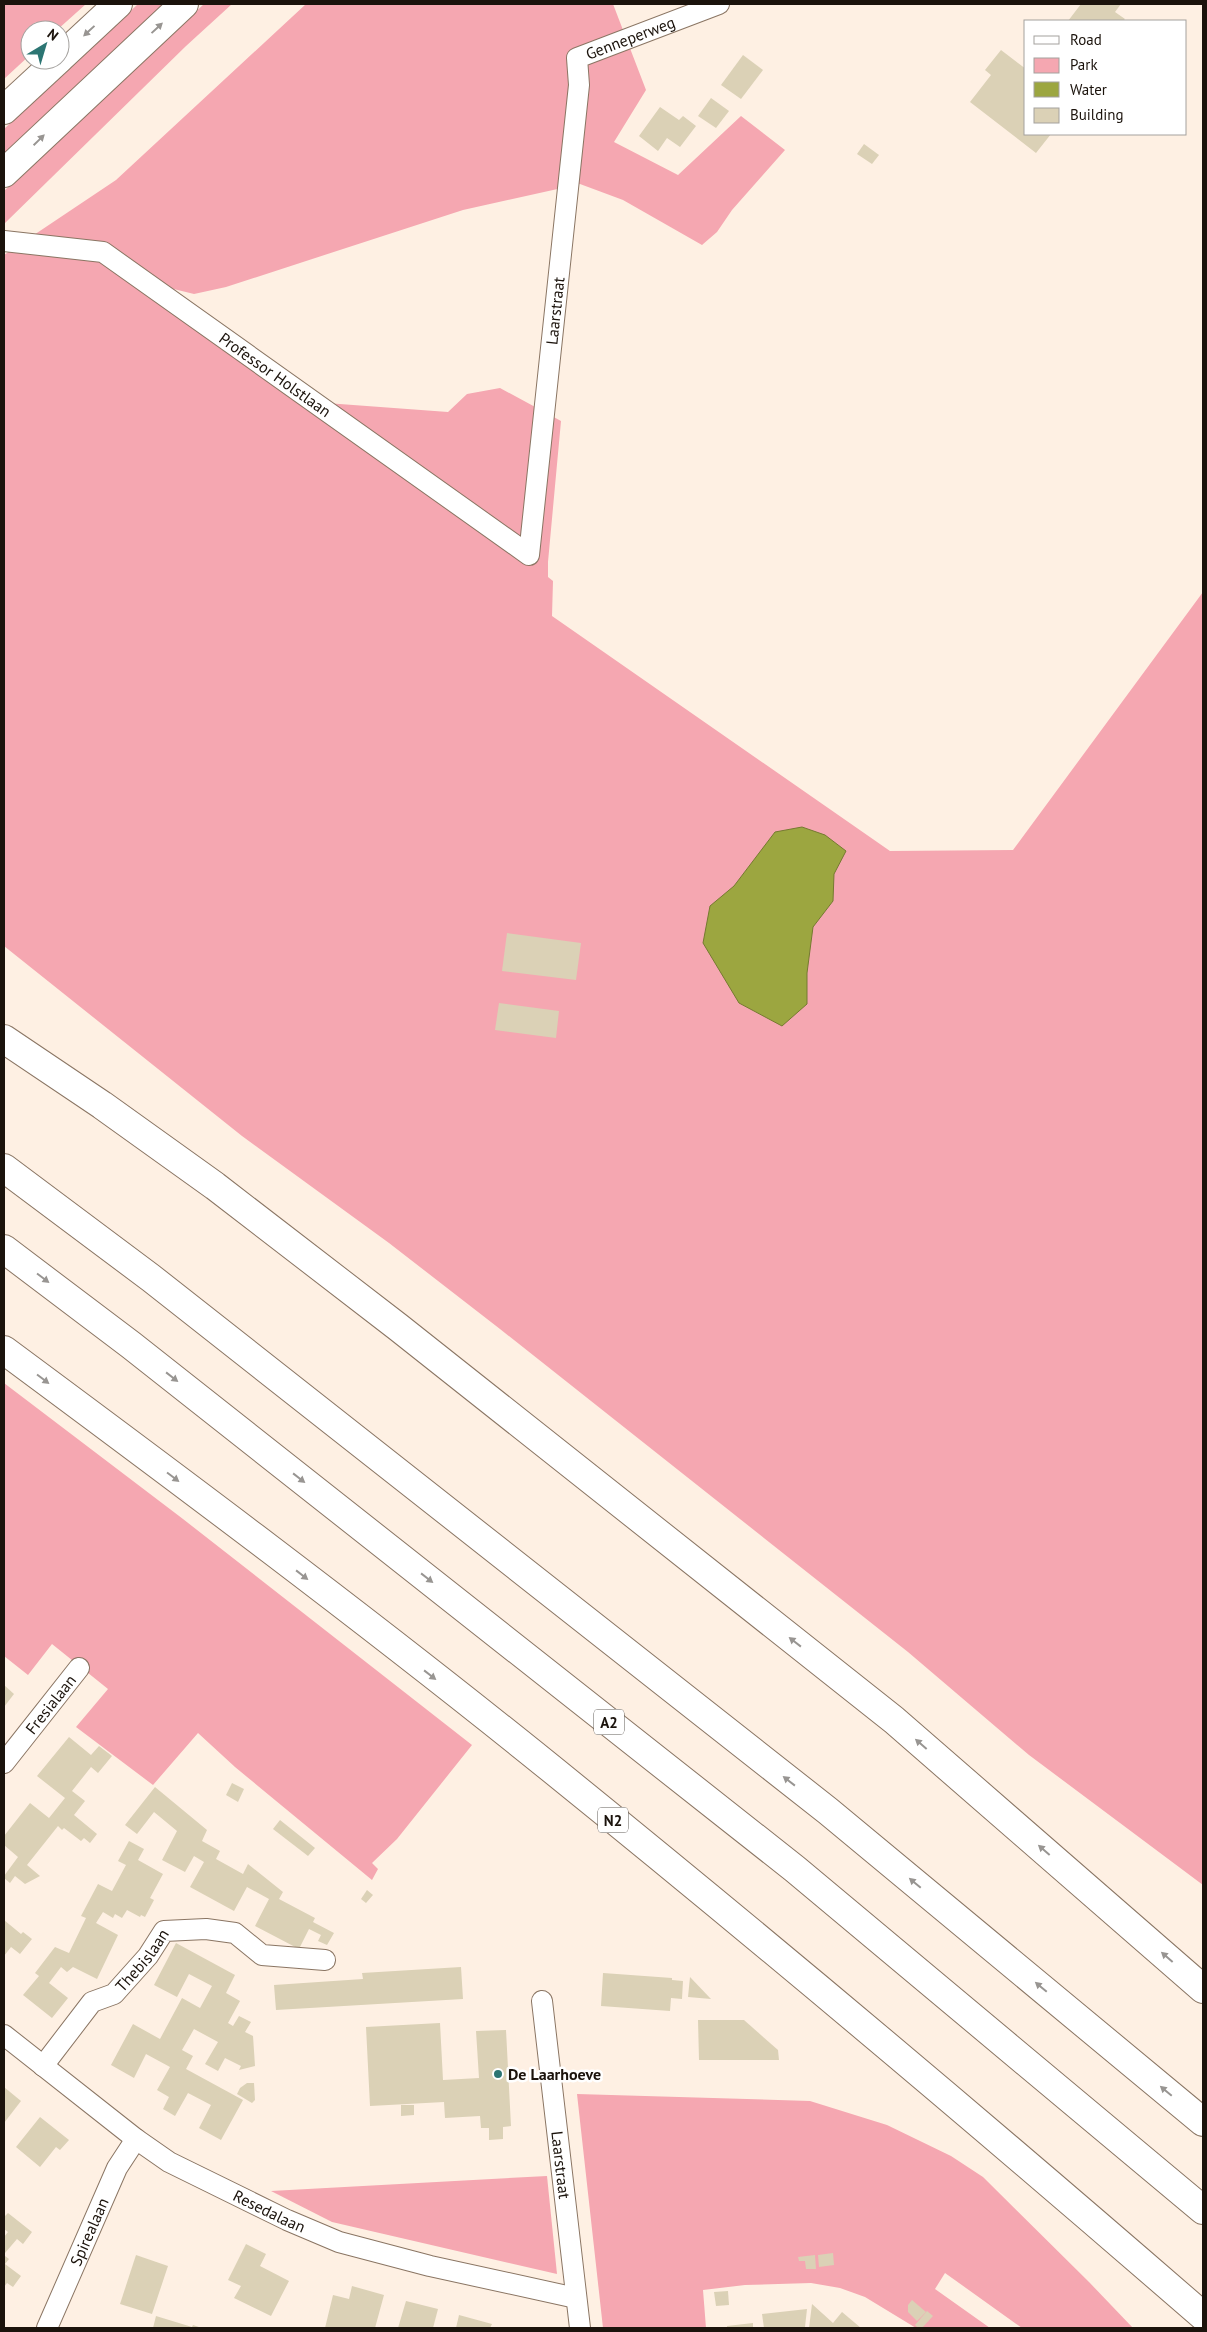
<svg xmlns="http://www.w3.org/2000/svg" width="1207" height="2332" font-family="'PT Sans',sans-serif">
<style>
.green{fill:#f5a7b1}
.water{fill:#9ca640;stroke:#757a30}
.building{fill:#dbd1b6}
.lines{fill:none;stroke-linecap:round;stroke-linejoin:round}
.street-casing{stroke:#8a7563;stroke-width:22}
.secondary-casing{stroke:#8a7563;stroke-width:30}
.highway-casing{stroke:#8a7563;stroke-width:30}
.street{stroke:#fff;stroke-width:20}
.secondary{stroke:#fff;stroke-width:28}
.highway{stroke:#fff;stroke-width:28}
.oneway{fill:#989592}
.poi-dot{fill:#2c7573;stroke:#fff;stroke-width:2}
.labels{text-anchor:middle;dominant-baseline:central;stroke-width:5;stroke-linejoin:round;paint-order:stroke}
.shield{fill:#fff;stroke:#5f5a55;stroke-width:1}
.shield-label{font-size:15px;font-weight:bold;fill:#1b130c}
.street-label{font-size:16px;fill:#1b130c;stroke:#fff}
.poi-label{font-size:16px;font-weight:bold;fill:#1b130c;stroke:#fff;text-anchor:start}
</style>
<rect width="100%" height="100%" fill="#fef0e3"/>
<!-- green -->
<g class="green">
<path d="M4,4H86L57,30H30V55L4,79Z"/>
<path d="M138,4H167L4,157V129Z"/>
<path d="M204,4H232L186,46L4,224V191Z"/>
<path d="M306,4H613L646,90L614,142L678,175L741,116L785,150L732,210L717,232L702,245L623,200L580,184L463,210L226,287L194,294L125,277L299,401L448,412L467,394L500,388L561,421L548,562V577L553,581L552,616L890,851L1013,850L1203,592V1885L1029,1755L908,1652L500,1329L389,1243L242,1136L4,946V255L116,180Z"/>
<path d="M4,1383L183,1519L472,1745L397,1839L372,1863L378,1869L372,1880L235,1767L198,1733L153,1785L76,1727L108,1689L52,1644L28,1675L4,1656Z"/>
<path d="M577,2094L810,2101L887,2125L951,2156L983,2177L1089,2282L1133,2328H1022L945,2273L935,2289L990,2328H916L865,2297L840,2288L811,2283L745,2285L703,2290L706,2328H603Z"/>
<path d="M547,2176L557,2274L332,2222L271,2191Z"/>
</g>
<!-- water -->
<path class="water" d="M802,827L825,835L846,851L834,874L833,901L813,927L807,973V1004L782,1026L739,1003L703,943L710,906L734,886L775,832Z"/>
<!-- building -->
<g class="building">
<path d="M1081,4H1121L1115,12L1125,19L1123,21H1068Z"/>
<path d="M1001,50L1026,69V134H1051L1036,153L970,102L991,75L985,70Z"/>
<path d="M743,55L763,70L741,99L721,85Z"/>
<path d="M711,98L729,111L716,128L698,116Z"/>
<path d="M660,107L679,120L683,116L696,126L680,147L667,138L658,151L639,136Z"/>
<path d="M864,144L879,155L872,164L857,154Z"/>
<path d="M507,933L581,943L576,980L502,971Z"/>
<path d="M499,1003L559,1011L556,1038L495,1030Z"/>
<path d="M4,1685L14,1694L4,1707Z"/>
<path d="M69,1737L91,1755L99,1746L112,1756L98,1773L91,1767L72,1791L85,1801L74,1815L97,1834L90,1843L84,1838L81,1841L64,1828L62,1830L58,1826L27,1865L40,1876L25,1884L15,1876L10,1883L4,1878V1876L18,1857L4,1845V1836L30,1803L49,1818L65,1798L37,1776Z"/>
<path d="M232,1783L244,1789L238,1802L226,1795Z"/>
<path d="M155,1787L207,1830L202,1841L220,1851L216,1859L243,1874L248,1864L283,1892L279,1899L315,1918L313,1922L334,1933L327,1945L318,1941L321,1935L309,1929L299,1949L255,1926L269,1899L247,1887L234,1911L190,1887L204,1862L194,1856L185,1872L162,1860L177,1831L154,1812L137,1834L125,1825Z"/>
<path d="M280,1820L315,1848L308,1856L273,1829Z"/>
<path d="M129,1841L144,1849L138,1860L163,1874L150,1898L154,1900L145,1917L141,1915L140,1917L127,1910L122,1918L115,1914L113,1918L103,1912L96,1923L118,1935L97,1979L73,1967L67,1972L61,1967L49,1983L68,1998L52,2018L23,1995L39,1976L35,1973L55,1947L69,1953L86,1918L81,1916L98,1884L112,1891L126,1865L118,1861Z"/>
<path d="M367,1890L373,1895L366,1903L361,1899Z"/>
<path d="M4,1920L21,1934L23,1932L32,1939L20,1954L11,1947L4,1956Z"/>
<path d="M176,1943L235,1975L226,1993L240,2001L228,2023L233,2026L239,2016L251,2022L245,2032L253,2036L255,2066L239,2070L241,2066L225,2058L218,2071L205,2064L218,2042L194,2029L182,2050L193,2056L186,2069L243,2100L221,2140L199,2128L211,2105L188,2093L175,2116L163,2109L169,2097L157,2090L170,2067L146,2054L134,2078L111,2065L133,2024L160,2039L182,1998L200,2008L212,1986L189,1974L177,1997L154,1985Z"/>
<path d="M461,1967L463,1999L276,2010L274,1985L363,1979L362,1973Z"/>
<path d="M603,1973L672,1978V1980L683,1981L682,1999L671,1998L670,2011L601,2006Z"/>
<path d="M690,1977L711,1999L688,1997Z"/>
<path d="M698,2020H744L778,2050L779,2060H699Z"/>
<path d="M440,2023L443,2080L479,2078L476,2031L506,2030L511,2126L503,2127V2139L489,2140V2128H481L480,2116L445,2118L444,2102L370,2106L366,2027Z"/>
<path d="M247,2083H254L255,2100L252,2103L237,2094L240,2088Z"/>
<path d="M4,2087L21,2101L4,2123Z"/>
<path d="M401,2105H414V2115L401,2116Z"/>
<path d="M40,2117L69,2140L60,2150L56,2147L40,2167L16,2147Z"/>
<path d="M8,2213L32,2232L23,2244L17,2239L5,2253V2256L9,2259L5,2264L21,2276L13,2287L7,2283L4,2287V2237L8,2232L4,2229V2217Z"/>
<path d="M246,2244L266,2254L260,2266L289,2281L271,2316L234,2298L241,2286L228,2280Z"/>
<path d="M833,2253L834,2265L819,2267L818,2255Z"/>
<path d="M136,2255L168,2266L152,2314L120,2304Z"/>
<path d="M815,2255L816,2269H806L805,2261H799L798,2257Z"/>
<path d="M352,2286L384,2295L375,2328H325L333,2295L349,2299Z"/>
<path d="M728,2291L729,2305L716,2306L714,2292Z"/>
<path d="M912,2300L926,2312L917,2321L908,2312V2305Z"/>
<path d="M406,2301L438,2309L433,2328H398Z"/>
<path d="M812,2304L833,2323L842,2312L861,2328H809Z"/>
<path d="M807,2309L805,2327L764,2328L762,2314Z"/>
<path d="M927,2311L933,2316L922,2328H918L915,2325Z"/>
<path d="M459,2315L492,2324L490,2328H456Z"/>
<path d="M156,2316L192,2327L193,2325L202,2328H153Z"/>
<path d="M753,2323V2328H727V2326Z"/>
</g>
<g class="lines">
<!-- street casing -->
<g class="street-casing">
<g id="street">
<path id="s1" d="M4,241L103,252L529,555L579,85L577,58L719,4"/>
<path id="s2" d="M4,1763L79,1668"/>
<path id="s3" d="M542,2001L580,2328"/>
<path id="s4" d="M4,2035L136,2139L169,2162L287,2220L339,2242L430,2266L576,2298"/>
<path id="s5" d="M43,2066L92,2002L114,1994L148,1956L164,1931L206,1929L235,1933L262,1955L325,1960"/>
<path id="s6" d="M47,2328L117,2168L136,2139"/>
</g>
</g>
<!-- secondary casing -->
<g class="secondary-casing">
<g id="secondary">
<path d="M60,58L118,4"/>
<path d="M4,110L58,60"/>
<path d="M4,173L184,4"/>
</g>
</g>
<!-- highway casing -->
<g class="highway-casing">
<g id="highway">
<path d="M4,1039L102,1105L215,1186L398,1327L894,1720L1203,1989"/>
<path d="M4,1168L151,1278L828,1811L1203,2122"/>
<path d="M4,1249L131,1345L795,1869L1203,2210"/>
<path d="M4,1350C182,1482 360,1615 533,1754C760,1937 983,2125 1203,2316"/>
</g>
</g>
<!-- street -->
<use href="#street" class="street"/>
<!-- secondary -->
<use href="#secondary" class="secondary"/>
<!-- highway -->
<use href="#highway" class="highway"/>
</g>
<!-- one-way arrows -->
<defs><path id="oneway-solid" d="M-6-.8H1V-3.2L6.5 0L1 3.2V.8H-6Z" transform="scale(1.25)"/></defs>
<g class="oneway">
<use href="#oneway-solid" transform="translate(157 28) rotate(-43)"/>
<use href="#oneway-solid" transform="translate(89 31) rotate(137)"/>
<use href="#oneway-solid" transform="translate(39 140) rotate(-44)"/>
<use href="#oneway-solid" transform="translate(43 1278) rotate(37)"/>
<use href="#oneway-solid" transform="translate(172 1377) rotate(38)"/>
<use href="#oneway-solid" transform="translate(43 1379) rotate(37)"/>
<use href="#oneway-solid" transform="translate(173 1477) rotate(37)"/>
<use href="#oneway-solid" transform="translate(299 1478) rotate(38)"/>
<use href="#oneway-solid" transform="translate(302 1575) rotate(38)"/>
<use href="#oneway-solid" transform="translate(427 1578) rotate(38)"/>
<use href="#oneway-solid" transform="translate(795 1642) rotate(-142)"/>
<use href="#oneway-solid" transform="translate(430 1675) rotate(38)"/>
<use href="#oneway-solid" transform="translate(921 1744) rotate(-139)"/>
<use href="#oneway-solid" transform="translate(789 1781) rotate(-142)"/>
<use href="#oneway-solid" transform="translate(1044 1850) rotate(-139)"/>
<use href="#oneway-solid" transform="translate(915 1883) rotate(-140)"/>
<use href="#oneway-solid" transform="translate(1167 1957) rotate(-139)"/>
<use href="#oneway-solid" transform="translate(1041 1987) rotate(-140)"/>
<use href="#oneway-solid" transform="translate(1166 2091) rotate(-140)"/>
</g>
<!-- markers -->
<circle class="poi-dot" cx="498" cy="2074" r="5"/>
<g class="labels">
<!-- shield labels -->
<g class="shield">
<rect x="594" y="1709.5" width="30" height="25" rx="4"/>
<rect x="598" y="1807.5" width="30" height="25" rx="4"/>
</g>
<g class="shield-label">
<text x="609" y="1722">A2</text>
<text x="613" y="1820">N2</text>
</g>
<!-- street labels -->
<g class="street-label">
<text stroke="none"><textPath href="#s1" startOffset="1179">Genneperweg</textPath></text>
<text stroke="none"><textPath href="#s1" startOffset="868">Laarstraat</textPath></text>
<text stroke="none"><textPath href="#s1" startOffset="311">Professor Holstlaan</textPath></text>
<text stroke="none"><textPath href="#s2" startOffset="75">Fresialaan</textPath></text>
<text stroke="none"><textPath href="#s5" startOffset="148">Thebislaan</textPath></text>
<text stroke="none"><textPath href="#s3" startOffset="165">Laarstraat</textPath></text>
<text stroke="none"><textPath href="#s4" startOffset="320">Resedalaan</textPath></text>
<text stroke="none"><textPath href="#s6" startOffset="105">Spirealaan</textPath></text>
</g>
<!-- poi labels -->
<g class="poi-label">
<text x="508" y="2074">De Laarhoeve</text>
</g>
</g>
<!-- border -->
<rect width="1207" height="2332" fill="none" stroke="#1b130c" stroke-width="10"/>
<!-- legend -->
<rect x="1024" y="20" width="162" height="115" fill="#ffffff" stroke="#a4a19e"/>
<rect x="1034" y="36" width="25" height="8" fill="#ffffff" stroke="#a4a19e"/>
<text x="1070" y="45" font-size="15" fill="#1b130c">Road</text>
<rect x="1034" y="58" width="25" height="15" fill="#f5a7b1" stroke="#a4a19e"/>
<text x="1070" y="70" font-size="15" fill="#1b130c">Park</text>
<rect x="1034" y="82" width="25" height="15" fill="#9ca640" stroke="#a4a19e"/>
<text x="1070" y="95" font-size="15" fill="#1b130c">Water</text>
<rect x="1034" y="108" width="25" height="15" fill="#dbd1b6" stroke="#a4a19e"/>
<text x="1070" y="120" font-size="15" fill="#1b130c">Building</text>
<!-- north arrow -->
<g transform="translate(45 45) rotate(38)"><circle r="24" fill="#ffffff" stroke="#a4a19e"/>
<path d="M0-4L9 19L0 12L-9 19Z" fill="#2c7573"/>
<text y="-8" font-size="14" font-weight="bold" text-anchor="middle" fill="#1b130c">N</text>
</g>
</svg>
